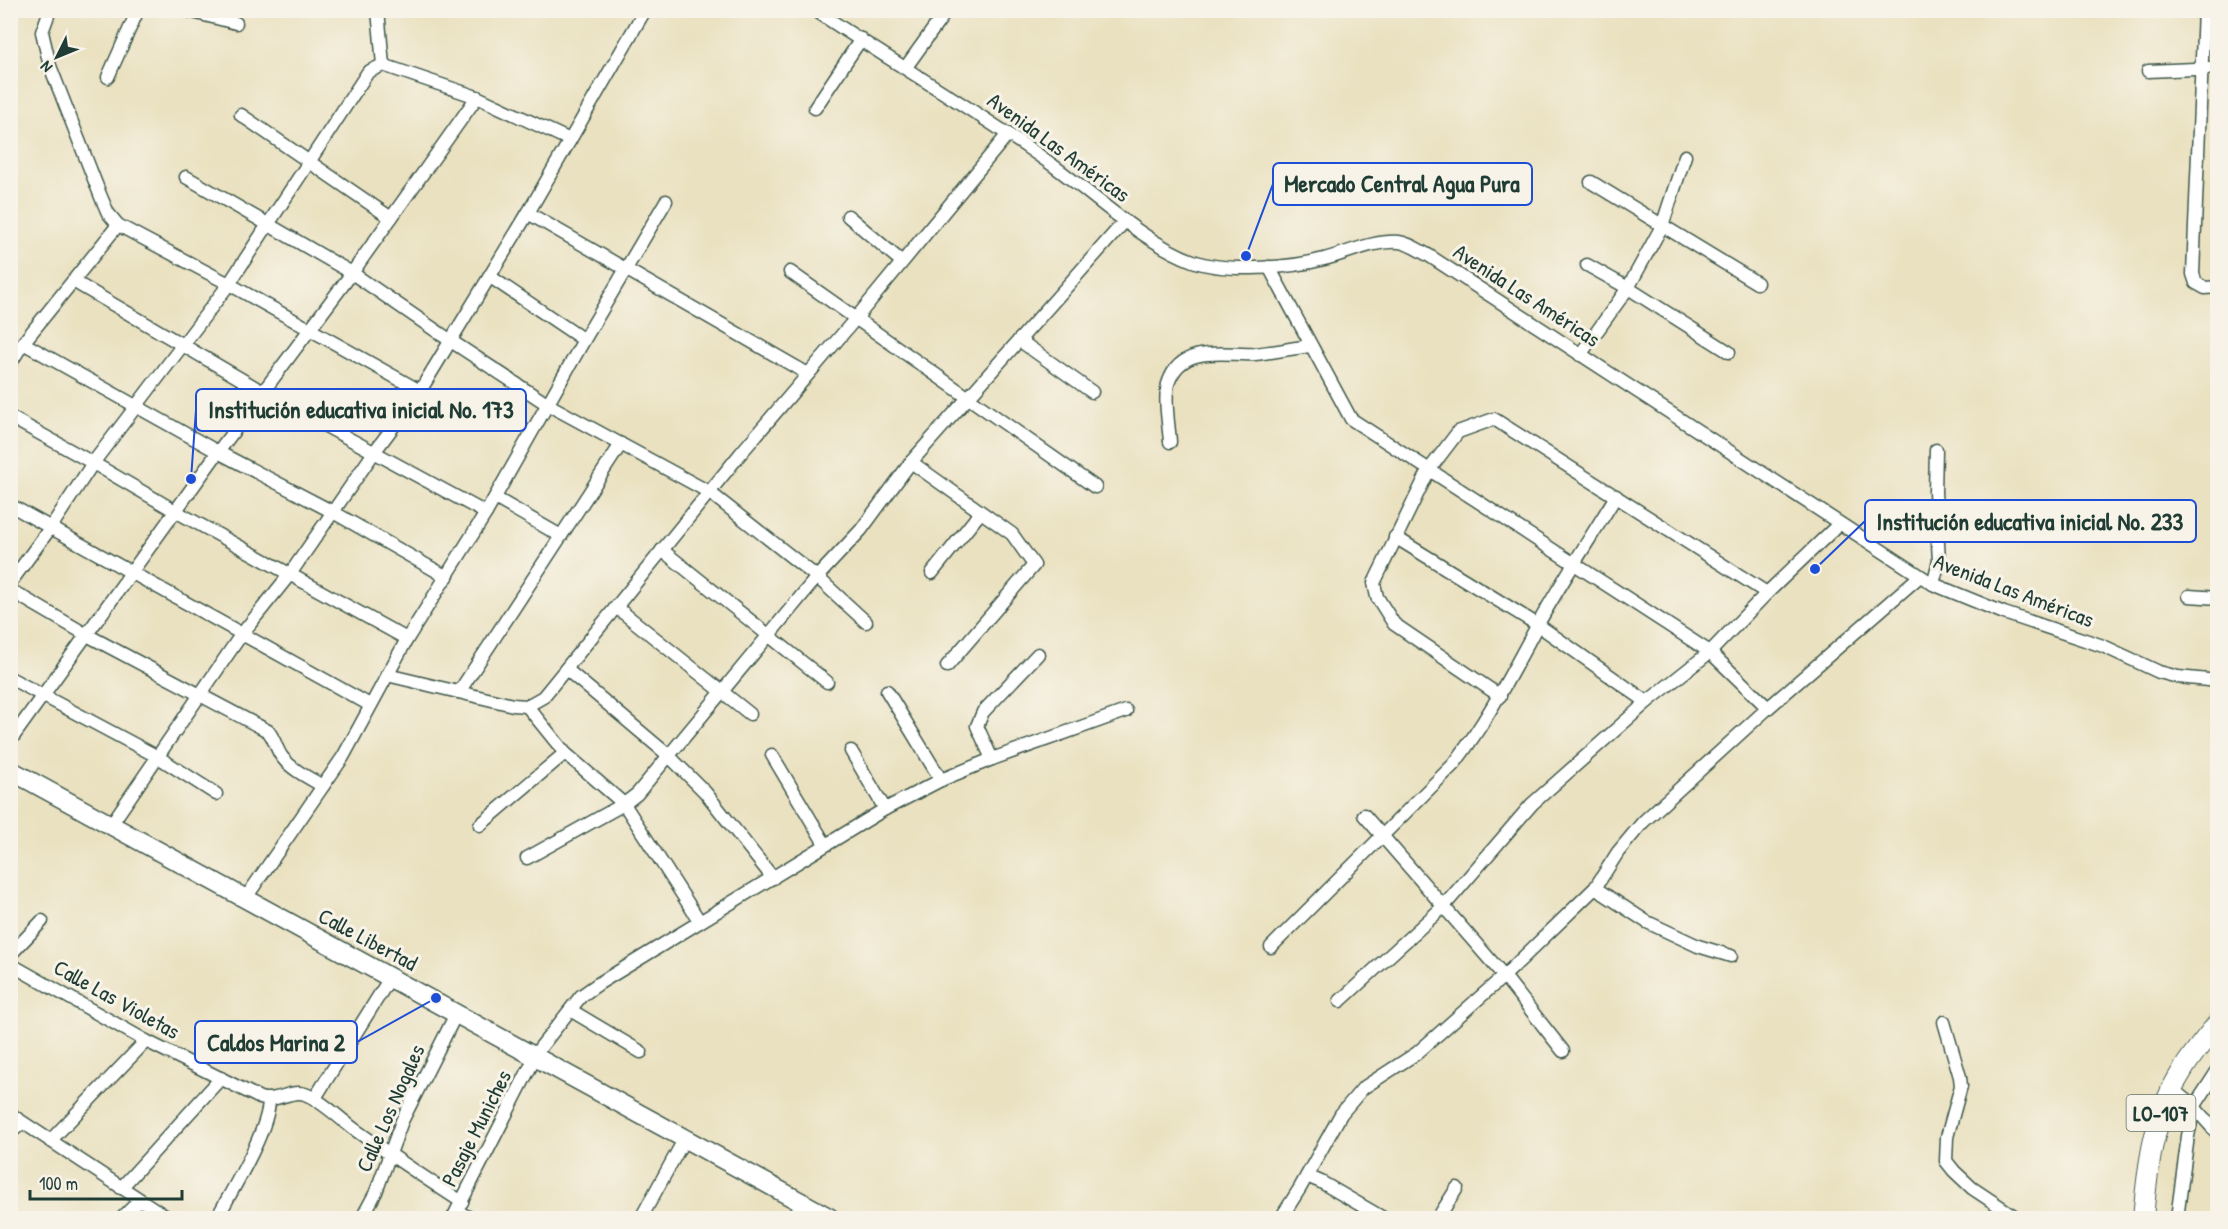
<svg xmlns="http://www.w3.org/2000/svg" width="2228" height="1229" font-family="'Patrick Hand',sans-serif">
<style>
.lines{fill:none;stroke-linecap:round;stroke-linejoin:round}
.street-casing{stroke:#3d5649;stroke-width:15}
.secondary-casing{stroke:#3d5649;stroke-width:21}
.primary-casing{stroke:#3d5649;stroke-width:22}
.street{stroke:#fff;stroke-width:12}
.secondary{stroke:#fff;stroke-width:18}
.primary{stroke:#fff;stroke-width:20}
.labels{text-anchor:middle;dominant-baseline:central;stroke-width:6;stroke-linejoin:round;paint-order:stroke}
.shield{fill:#f7f3e8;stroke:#60746a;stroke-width:1.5}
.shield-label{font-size:21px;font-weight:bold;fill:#1f3d34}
.street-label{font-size:22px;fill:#1f3d34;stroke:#f7f3e8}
.leader{fill:none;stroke:#1d4ed8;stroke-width:2}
.callout-dot{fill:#1d4ed8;stroke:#f7f3e8;stroke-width:2}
.callout{fill:#f7f3e8;stroke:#1d4ed8;stroke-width:2}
.callout-label{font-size:24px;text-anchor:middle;font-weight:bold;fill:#1f3d34}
</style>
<rect width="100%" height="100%" fill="#f7f3e8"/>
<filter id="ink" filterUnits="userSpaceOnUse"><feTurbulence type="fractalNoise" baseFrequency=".0167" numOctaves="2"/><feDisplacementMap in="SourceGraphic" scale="12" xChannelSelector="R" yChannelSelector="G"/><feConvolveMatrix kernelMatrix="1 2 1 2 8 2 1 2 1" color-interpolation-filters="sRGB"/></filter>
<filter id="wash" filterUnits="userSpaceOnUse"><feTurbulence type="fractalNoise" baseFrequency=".008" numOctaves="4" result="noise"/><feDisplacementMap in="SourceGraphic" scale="24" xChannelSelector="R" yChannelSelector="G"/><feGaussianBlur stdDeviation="1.35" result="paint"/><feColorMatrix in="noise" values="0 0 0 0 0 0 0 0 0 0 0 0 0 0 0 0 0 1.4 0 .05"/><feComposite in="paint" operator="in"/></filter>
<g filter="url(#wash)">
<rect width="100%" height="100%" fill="#eae1c0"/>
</g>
<g filter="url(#ink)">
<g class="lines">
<!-- street casing -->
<g class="street-casing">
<g id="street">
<path d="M50,10L42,32L50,66L101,197L108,213L118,225L229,284L420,391"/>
<path d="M185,10L236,23"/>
<path d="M378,10L383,65"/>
<path d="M815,10C893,63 975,109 1051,164C1094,195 1144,243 1193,261C1226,273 1291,268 1324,259C1348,253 1374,240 1399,242C1409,243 1420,251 1428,255L1933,584L2004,613L2103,646L2159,672L2178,677L2218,681"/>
<path d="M2204,10L2193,274L2196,283L2205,288L2218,287"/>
<path d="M906,67L947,10"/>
<path d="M2148,71L2218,68"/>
<path d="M108,77L138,10"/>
<path d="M815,108L861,39"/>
<path d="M241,115L391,218"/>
<path d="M186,177L352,273L451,341L547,404L709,492L817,577L866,622"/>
<path d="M1591,182L1757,283"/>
<path d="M528,213L808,374"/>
<path d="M848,216L902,262"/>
<path d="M1587,265L1628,288L1729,352"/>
<path d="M1269,267L1351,419L1710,652L1768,708"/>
<path d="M790,272L1095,487"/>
<path d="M489,276L584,340"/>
<path d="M73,281L263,392L486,513"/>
<path d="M1019,340L1092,392"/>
<path d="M23,343L218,452L333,512L447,577"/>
<path d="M1580,355L1628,288L1662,226L1685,156"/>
<path d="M10,364L23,343L118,225"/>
<path d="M10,417L93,463L177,512L407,639"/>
<path d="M1170,442C1169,426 1163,395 1169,381C1183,343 1226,356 1255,354C1274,352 1293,348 1311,346"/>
<path d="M911,462L1012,534L1034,565L947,666"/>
<path d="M10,505L370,705"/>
<path d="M561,536L621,444"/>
<path d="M1395,537L1538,625L1647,702"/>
<path d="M662,550L827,682"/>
<path d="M932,573L980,513"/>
<path d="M10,583L51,527L93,463L229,284L368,72L383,65L477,97L570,140"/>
<path d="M1933,584L1939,561L1935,492L1936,450"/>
<path d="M10,590L87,635L268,731C275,739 276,749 282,757C292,770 309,778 323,786"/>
<path d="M2189,596L2218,598"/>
<path d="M616,607L750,714"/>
<path d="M566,669L668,755L705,792L773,878"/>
<path d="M387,675L513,705L527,706L543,697L741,453L857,317L1008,134"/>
<path d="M10,678L158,757L216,794"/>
<path d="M887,691L941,780"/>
<path d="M459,692L561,536L495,498"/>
<path d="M1500,696L1394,624L1377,597L1374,583L1429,470L1458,432L1494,419L1767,593"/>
<path d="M527,706L565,753L624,804L700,922"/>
<path d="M10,741L218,452L352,273L477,97"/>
<path d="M851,751L885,809"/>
<path d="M772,755L825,844"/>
<path d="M992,759L977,726L983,712L1038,654"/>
<path d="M1364,815L1504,976L1563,1051"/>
<path d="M480,825L565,753"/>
<path d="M110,826L241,635L290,574L375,451L420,391L528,213L645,10"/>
<path d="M527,858L624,804L637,794L817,577L861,530L911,462L1125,221"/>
<path d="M1595,888L1647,922L1698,946L1731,956"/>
<path d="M245,899L343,757L407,639L486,513L584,340L666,201"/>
<path d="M1271,947L1454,764C1487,721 1511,674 1537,626C1561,582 1590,539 1616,496"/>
<path d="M10,955L42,921"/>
<path d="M10,964L146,1041L260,1098C277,1103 291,1089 305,1094C321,1100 339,1118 354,1129C389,1154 425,1178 462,1202"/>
<path d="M1340,1001L1444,906L1532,804L1647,702L1710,652L1767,593L1839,524"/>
<path d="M572,1011L641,1052"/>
<path d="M1944,1022L1960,1077L1961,1086L1947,1137L1946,1161L1954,1171L1972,1188L2017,1218"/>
<path d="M2172,1089L2194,1107L2218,1134"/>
<path d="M315,1098L390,978"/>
<path d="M10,1114L168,1218"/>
<path d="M10,1133L22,1123"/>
<path d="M50,1141L146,1041"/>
<path d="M1307,1176L1321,1182L1383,1218"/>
<path d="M121,1188L221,1078"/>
<path d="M457,1211L470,1218"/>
<path d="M122,1218L140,1200"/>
<path d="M217,1218C232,1190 269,1130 269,1100"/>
<path d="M362,1218L376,1192L402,1121L456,1014"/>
<path d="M453,1218L540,1048L581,996L598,984L885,809L941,780L992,759L1126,711"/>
<path d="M641,1218L685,1138"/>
<path d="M1281,1218L1300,1188L1341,1114L1363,1088L1417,1053L1504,976L1595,888L1618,852L1643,822L1768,708L1920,576"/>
<path d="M1438,1218L1457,1188"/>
<path d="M2177,1218L2188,1136L2194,1107L2218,1070"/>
</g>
</g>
<!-- secondary casing -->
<g class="secondary-casing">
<path id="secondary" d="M10,770L830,1218"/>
</g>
<!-- primary casing -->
<g class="primary-casing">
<path id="primary" d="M2143,1218C2148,1164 2153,1115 2184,1068C2194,1052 2206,1038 2218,1023"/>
</g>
<!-- street -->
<use href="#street" class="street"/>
<!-- secondary -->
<use href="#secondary" class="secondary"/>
<!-- primary -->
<use href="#primary" class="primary"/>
</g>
</g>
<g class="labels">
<!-- shield labels -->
<rect class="shield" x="2126.5" y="1095" width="69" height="36" rx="4.5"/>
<g class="shield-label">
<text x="2161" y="1113">LO-107</text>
</g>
<!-- street labels -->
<g class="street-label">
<text transform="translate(1059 147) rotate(36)">Avenida Las Américas</text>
<text transform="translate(1527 295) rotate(33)">Avenida Las Américas</text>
<text transform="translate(2014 590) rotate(21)">Avenida Las Américas</text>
<text transform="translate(368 939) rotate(28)">Calle Libertad</text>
<text transform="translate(117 999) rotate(29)">Calle Las Violetas</text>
<text transform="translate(390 1108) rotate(-66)">Calle Los Nogales</text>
<text transform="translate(476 1128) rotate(-63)">Pasaje Muniches</text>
</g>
</g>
<!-- callouts -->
<path class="leader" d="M1246 256L1273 184M191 479L196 410M1815 569L1865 521M436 998L357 1042"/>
<g class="callout-dot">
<circle cx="1246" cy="256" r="6"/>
<circle cx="191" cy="479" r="6"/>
<circle cx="1815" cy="569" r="6"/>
<circle cx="436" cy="998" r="6"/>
</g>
<g class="callout">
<rect x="1273" y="163" width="259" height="42" rx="6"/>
<rect x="196" y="389" width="330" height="42" rx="6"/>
<rect x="1865" y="500" width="331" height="42" rx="6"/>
<rect x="195" y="1021" width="162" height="42" rx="6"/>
</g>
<g class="callout-label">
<text x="1402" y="192">Mercado Central Agua Pura</text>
<text x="361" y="418">Institución educativa inicial No. 173</text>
<text x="2030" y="530">Institución educativa inicial No. 233</text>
<text x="276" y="1051">Caldos Marina 2</text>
</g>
<!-- margin -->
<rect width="2228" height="1229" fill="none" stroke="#f7f3e8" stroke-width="36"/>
<!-- north arrow -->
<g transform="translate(57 57) rotate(227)" stroke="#f7f3e8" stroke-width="4.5" paint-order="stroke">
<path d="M0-4.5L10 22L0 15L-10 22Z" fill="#1f3d34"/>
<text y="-9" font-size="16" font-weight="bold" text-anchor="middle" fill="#1f3d34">N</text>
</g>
<!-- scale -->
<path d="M30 1190v9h152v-9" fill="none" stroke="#1f3d34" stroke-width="3"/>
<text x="39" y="1190" font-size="18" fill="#1f3d34" stroke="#f7f3e8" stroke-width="4.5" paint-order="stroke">100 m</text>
</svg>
